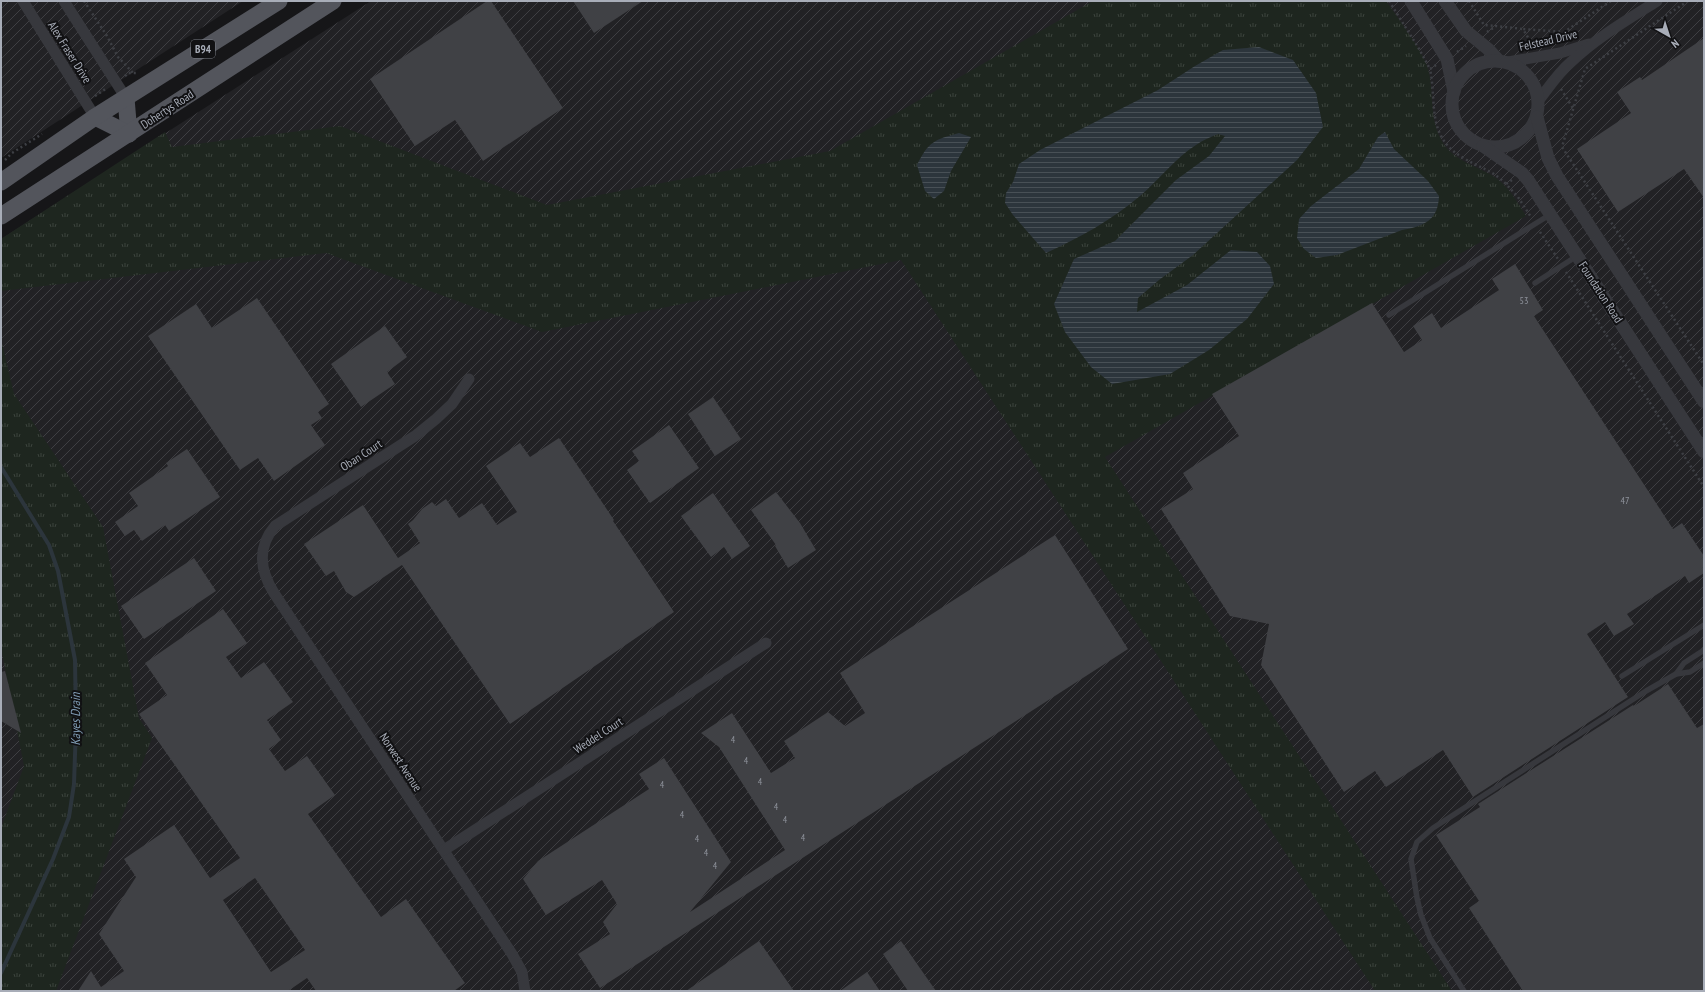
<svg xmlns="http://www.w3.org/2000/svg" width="1705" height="992" font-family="'PT Sans Narrow',sans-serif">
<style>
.industrial{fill:url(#industrial-furrows)}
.park{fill:url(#park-tufts)}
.water{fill:url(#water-rules)}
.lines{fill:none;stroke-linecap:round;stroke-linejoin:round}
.stream{stroke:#2c353c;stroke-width:4}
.building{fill:#404145;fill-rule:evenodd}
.path{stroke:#3d3f44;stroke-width:2.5;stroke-dasharray:2 3;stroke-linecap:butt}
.service{stroke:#37383d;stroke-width:5.5}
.minor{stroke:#37383d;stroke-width:11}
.tertiary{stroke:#37383d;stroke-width:13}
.primary{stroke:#53555c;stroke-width:17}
.labels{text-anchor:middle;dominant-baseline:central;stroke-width:4;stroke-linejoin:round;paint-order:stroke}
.number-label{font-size:10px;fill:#8e929b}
.shield{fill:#111113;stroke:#7b7e86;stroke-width:1}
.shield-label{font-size:11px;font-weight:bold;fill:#a8adb8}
.street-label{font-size:12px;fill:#a8adb8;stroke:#111113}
.water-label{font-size:13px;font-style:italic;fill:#7f9bb3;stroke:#111113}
</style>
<defs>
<pattern id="industrial-furrows" width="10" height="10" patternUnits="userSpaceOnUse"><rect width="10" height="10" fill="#222225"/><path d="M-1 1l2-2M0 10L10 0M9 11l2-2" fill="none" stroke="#3f3f43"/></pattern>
<pattern id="park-tufts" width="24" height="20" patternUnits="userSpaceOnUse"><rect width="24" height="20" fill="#1e261f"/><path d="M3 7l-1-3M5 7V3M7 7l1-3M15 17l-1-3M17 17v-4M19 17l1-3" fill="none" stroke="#3c433d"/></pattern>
<pattern id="water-rules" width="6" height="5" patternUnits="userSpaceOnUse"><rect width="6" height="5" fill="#2c353c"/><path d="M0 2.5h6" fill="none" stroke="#485056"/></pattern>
</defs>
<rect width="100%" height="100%" fill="#161618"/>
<!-- industrial -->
<g class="industrial">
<path d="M1,1H243L1,158Z"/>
<path d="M371,1H1704V991H1V239Z"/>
</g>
<!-- park -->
<g class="park">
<path d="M1093,1H1386C1398,18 1423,51 1428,69C1435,95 1428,118 1443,143C1455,162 1479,166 1496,178C1509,187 1518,203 1526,216L1105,457L1452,991H1375L901,260L542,332L326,253L1,291V239L165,132L172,147L340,126L547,205L830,151Z"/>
<path d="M1,339L14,394L103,527L139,718L152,738L56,991H1V828L24,766L1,648Z"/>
</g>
<!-- water -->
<g class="water">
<path d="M1259,47L1293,60L1316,93L1323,127L1297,160L1193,255L1159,280L1138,298L1137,312L1187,285L1231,250L1257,252L1270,266L1274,284L1247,319L1209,350L1170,374L1112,384L1091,367L1065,332L1054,304L1074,259L1115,241L1176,180L1209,156L1225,136L1218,134C1211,137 1203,140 1196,145C1175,158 1159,180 1140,196C1110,221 1081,237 1046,253L1013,215L1005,203L1006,193L1013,182L1019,164L1040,150L1158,90L1195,66L1223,50Z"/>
<path d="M1385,132L1394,149L1428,181L1439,196C1438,220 1425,226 1402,230L1337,255L1316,258L1304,249L1297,238L1299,219L1311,206L1359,169L1378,137Z"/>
<path d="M959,133L971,137L951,171L944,191L934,199L925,191L917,165C929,141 934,140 959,133Z"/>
</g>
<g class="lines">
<!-- stream -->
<path class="stream" d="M1,467L49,545L58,571L75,660L76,726L74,784L69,817L53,859L1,973"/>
</g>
<!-- building -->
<g class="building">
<path d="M487,1H491L563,108L483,161L455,120L415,146L370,79Z"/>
<path d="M573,1H643L594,33Z"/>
<path d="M1704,38V198L1684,169L1618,212L1577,149L1631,113L1617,92L1640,77L1642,80Z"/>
<path d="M1515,264L1543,310L1534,316L1673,529L1682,523L1704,556V573L1689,583L1685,576L1627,614L1634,624L1614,636L1605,622L1587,634L1628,697L1473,797L1443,750L1386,787L1375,771L1344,792L1261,665L1269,624L1230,616L1161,509L1193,489L1183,473L1239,436L1212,394L1372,303L1404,352L1422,340L1413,326L1432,313L1441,328L1499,290L1492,279Z"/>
<path d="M257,298L329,404L318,412L322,418L311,425L325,445L274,481L258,458L240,470L148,336L196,304L212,328Z"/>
<path d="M385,326L407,357L387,372L395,384L361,407L331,364Z"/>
<path d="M713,397L741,439L715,456L688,414Z"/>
<path d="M669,425L699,468L650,503L627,470L639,461L632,451Z"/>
<path d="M559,438L614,520L613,521L674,612L510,724L402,565L354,597L346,592L334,571L326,576L304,544L363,505L398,558L420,543L408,524L413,520L422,509L432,502L436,506L446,499L459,518L482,503L497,525L517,512L486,466L520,443L530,457Z"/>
<path d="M187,449L220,497L169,531L165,525L142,541L134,530L125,536L115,522L138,506L129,493L168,466L166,463Z"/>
<path d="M776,492L800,523L816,550L788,568L775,546L776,545L751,510Z"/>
<path d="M713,493L750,546L732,559L724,547L711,557L681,516Z"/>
<path d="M1055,535L1128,649L600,988L578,954L610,934L603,922L617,904L602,880L546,915L523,879L538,861L649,789L639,774L664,758L731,862L690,912L785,850L719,747L701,733L732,713L771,773L795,758L784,741L828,712L845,726L865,713L840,673Z"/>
<path d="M194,558L216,591L144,639L121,606Z"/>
<path d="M223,609L247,643L226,657L241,678L264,662L293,702L267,720L281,740L269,749L285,771L307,756L335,795L308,814L381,917L406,899L465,983L454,991H316L307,978L288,991H78L91,971L101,987L124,971L99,934L136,877L124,859L174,825L210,878L240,858L139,714L167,695L145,663ZM255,878L305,950L271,972L223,900Z"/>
<path d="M5,671L21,733L1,721V672Z"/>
<path d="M1668,684L1697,728L1704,724V991H1523L1469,908L1479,901L1436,835L1480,807L1478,804L1633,705L1634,706Z"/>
<path d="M759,941L794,991H686Z"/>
<path d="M901,941L936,991H908L883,954Z"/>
<path d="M867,972L880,991H840Z"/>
</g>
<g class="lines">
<!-- path -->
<g class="path">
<path d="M84,1L107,36L118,57L133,73"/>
<path d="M1389,1L1418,47L1430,69"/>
<path d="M1469,1L1484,25L1496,26"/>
<path d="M1688,1L1585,69L1562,147L1704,365"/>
<path d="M1487,32L1496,26L1523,29"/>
<path d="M1533,46L1523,29L1564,32L1611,1"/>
<path d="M1457,52L1466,46"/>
<path d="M1436,65L1430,69C1437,102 1426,136 1462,157C1479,168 1491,169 1506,184"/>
<path d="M125,76L128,73H137"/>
<path d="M1561,89L1574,110"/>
<path d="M95,96L107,88"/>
<path d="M5,160L12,153L42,134"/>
<path d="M1512,180L1506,184L1518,197L1531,217"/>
<path d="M1540,232L1558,259"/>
<path d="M1566,272L1704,487"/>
</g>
<!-- service -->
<g class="service">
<path d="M1535,283L1577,256"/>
<path d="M1389,315L1551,214"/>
<path d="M1676,674L1684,663L1704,650"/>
<path d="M1622,676L1704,625"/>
<path d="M1464,991L1430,938L1421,915L1417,898L1411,859L1417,842L1433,828L1646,691L1676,674L1690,672L1704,663"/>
</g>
<!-- minor -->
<g class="minor">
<path d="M23,1L95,117"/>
<path d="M64,1L126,98"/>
<path d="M1508,62L1560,53L1589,44"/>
<path d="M1539,100C1549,87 1558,73 1571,62C1596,38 1627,20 1657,1"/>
<path d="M469,379L452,404L436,419L415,436L275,526C257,547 260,571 274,593L512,954L522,972L525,991"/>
<path d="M444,850L766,643"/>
</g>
<!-- tertiary -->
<g class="tertiary">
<path d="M1411,1L1447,59L1454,92"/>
<path d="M1445,1L1466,31L1488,49L1499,61"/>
<circle cx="1495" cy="104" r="43"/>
<path d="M1537,117L1548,158L1557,176L1704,402"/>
<path d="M1483,146L1522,173L1528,180L1704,452"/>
</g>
<!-- primary -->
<g class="primary">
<path d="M126,98L129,134"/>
<path d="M95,117L129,134"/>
<path d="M1,182L95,117L279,1"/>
<path d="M1,216L333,1"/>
</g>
</g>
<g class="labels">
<!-- number labels -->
<g class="number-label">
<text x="1524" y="300">53</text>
<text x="1625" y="500">47</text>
<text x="733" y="739">4</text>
<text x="746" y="760">4</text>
<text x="760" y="781">4</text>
<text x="662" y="784">4</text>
<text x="776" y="806">4</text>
<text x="682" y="814">4</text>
<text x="785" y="819">4</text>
<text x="803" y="837">4</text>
<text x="697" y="838">4</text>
<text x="706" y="852">4</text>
<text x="715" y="865">4</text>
</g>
<!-- shield labels -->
<rect class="shield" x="191" y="40" width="24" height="18" rx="3"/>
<g class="shield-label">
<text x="203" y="49">B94</text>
</g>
<!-- street labels -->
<g class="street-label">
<text transform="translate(1548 40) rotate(-13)">Felstead Drive</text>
<text transform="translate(70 52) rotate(58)">Alex Fraser Drive</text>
<text transform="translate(167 109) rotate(-33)">Dohertys Road</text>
<text transform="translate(1601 292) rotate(57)">Foundation Road</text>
<text transform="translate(361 455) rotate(-33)">Oban Court</text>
<text transform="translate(598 735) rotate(-33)">Weddel Court</text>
<text transform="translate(401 762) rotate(57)">Norwest Avenue</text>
</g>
<!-- water labels -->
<g class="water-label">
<text transform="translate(75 719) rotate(-90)">Kayes Drain</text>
</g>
</g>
<!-- border -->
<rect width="1705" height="992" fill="none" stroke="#a8adb8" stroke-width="4"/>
<!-- north arrow -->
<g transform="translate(1669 36) rotate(141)" stroke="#111113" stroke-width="3" paint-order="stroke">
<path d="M0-3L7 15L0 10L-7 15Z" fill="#a8adb8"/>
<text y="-6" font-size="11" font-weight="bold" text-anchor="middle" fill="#a8adb8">N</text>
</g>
</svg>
